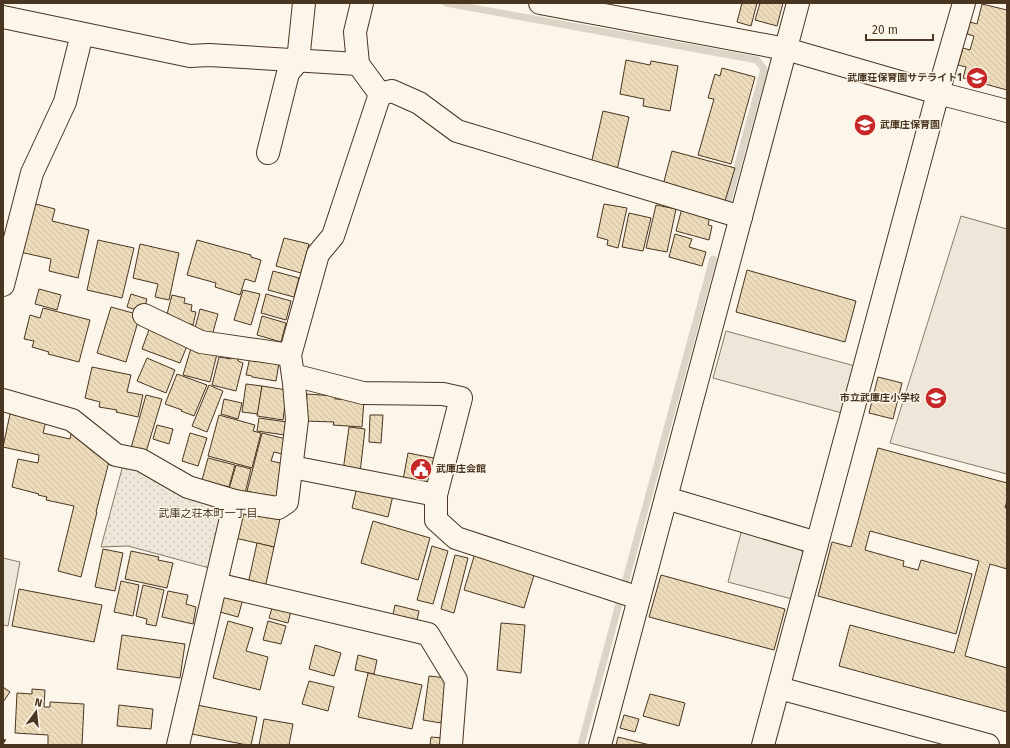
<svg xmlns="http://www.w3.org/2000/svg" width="1010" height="748" font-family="'Fira Sans','Noto Sans JP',sans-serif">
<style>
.grass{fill:url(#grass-dots);stroke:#887966}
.pitch{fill:#ede6d9;stroke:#887966}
.parking{fill:#ede7d9;stroke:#887966}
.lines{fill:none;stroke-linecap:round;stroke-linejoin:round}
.stream{stroke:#dcd4c6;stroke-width:7}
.building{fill:url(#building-back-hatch);stroke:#4a3520}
.minor-casing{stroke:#4a3520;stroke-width:24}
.minor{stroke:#fbf6e9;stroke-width:22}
.wall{stroke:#4a3520;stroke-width:2}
.labels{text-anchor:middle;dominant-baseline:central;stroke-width:3;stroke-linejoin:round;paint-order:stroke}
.poi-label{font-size:10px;font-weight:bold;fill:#4a3520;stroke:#fbf6e9;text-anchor:end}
.neighbourhood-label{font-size:11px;fill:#4a3520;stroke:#fbf6e9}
</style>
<defs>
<pattern id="grass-dots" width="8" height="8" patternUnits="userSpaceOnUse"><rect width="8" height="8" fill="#ede6d9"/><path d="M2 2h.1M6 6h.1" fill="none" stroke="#cdc6ba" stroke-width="1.8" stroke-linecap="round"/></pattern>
<pattern id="building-back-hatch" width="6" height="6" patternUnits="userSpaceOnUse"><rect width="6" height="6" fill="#ecdcbc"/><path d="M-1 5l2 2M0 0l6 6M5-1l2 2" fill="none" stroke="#ccbda1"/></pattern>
</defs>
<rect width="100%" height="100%" fill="#fbf6e9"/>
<!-- grass -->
<path class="grass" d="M127,463L224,509L213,569L128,546L101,547L123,465Z"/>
<!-- pitch -->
<path class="pitch" d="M961,216L1007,229V474L890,443Z"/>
<!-- parking -->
<g class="parking">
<path d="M726,331L855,366L842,413L713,378Z"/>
<path d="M742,529L798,544L804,555L792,599L728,582Z"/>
<path d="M3,558L20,562L8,626L3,625Z"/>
</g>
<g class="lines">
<!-- stream -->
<g class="stream">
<path d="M446,3L757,60L764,69L728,201"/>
<path d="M625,583L713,259"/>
<path d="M581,745L619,604"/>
</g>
</g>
<!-- building -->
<g class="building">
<path d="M742,3H757L751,26L737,22Z"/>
<path d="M760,3H783L777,26L755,20Z"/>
<path d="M982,4L1007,10V90L963,78L966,67L958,65L963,48L970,50L974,36L967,34L970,22L977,24Z"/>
<path d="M626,60L650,65L651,61L678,66L670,111L643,106L644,99L620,94Z"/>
<path d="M722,68L755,77L731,164L698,155L714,99L708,98L715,74L720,76Z"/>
<path d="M603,111L629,117L617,170L591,164Z"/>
<path d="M672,151L735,168L725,201L663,185Z"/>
<path d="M32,203L55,209L52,221L89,230L78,278L49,271L51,259L20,252Z"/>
<path d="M604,204L627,208L618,248L607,245L608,240L597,237Z"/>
<path d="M656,205L676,209L667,252L646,248Z"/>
<path d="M682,208L710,216L708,225L712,226L709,240L676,231Z"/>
<path d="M629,213L651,218L643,251L622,247Z"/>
<path d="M675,234L692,239L689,247L706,252L702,266L669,257Z"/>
<path d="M284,238L309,244L301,273L276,266Z"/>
<path d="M98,240L134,248L122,298L87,290Z"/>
<path d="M197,240L251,255V257L261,260L255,282L245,279L240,295L215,287L216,283L187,275Z"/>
<path d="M140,244L179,253L169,300L155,297L158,284L133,278Z"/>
<path d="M747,270L856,301L845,342L736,312Z"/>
<path d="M273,271L299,278L294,297L268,290Z"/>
<path d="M39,289L61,295L57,310L35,304Z"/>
<path d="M243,290L260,294L251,325L234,320Z"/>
<path d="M131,294L147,299L143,312L127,307Z"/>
<path d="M266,294L291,301L286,320L261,313Z"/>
<path d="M172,295L185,298L184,303L192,305L191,311L196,312L193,325L166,318Z"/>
<path d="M111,307L140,315L126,362L97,353Z"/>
<path d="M43,308L90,320L79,362L48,354L49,352L32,347L34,341L24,339L30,315L40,318Z"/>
<path d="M200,309L218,314L212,336L194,332Z"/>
<path d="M262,316L286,323L281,342L257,335Z"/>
<path d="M150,327L187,346L180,363L142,349Z"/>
<path d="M191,348L217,354L210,382L183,375Z"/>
<path d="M251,353L279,363L276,381L252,377V376L246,375Z"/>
<path d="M219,357L231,359V357L238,359V361L243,363L236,391L212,385Z"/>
<path d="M147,358L175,370L166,393L137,381Z"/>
<path d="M92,367L131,375L127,392L143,395L138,417L116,412L117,410L99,407L100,402L85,398Z"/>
<path d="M177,374L207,385L194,416L181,411L182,410L165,404Z"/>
<path d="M878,377L902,383L893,419L869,413Z"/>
<path d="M246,384L262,386L258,414L242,412Z"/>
<path d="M209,385L223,391L207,432L192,426Z"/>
<path d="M262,386L287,390L283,420L257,416Z"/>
<path d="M307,394L335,396V399L364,400L362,427L333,425L334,422L305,421Z"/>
<path d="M146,395L162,399L146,452L131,448Z"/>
<path d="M224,399L242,403L238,419L221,414Z"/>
<path d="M10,414L46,421L43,433L70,439L72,429L111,454L96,512H97L81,577L58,571L74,506L46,500L47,497L38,495L39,494L12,487L18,459L38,463L39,455L3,447Z"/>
<path d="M219,415L255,425L253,431L261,433L252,468L208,456Z"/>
<path d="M370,415H383L381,443L369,442Z"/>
<path d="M259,418L287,422L285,435L257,431Z"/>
<path d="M157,425L173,429L169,444L153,439Z"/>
<path d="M349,427L365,429L360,473L343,471Z"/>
<path d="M190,433L207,438L198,466L182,461Z"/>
<path d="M262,433L290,440L286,455L274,452L271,461L285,464L276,499L247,491Z"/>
<path d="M878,448L1007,483V500L1005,508H1007V569L990,564L965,656L1007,668V712L839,666L850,625L954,653L979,561L870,531L865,550L904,561L903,566L918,570L921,560L972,574L956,634L818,596L832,542L851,547Z"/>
<path d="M408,453L439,459L433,486L403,480Z"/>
<path d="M208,458L235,465L229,487L202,480Z"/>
<path d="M236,465L251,469L245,493L229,489Z"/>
<path d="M358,483L394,491L388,517L352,508Z"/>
<path d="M242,505L281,514L274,547L235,538Z"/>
<path d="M373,521L430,538L418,580L361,563Z"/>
<path d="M257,543L274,547L265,588L248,584Z"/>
<path d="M432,546L448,551L433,604L417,600Z"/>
<path d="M103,549L123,553L115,591L95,587Z"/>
<path d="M131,551L159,557L158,560L173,563L167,588L125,579Z"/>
<path d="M475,553L535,572L524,608L464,590Z"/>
<path d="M455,555L468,558L454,613L441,609Z"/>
<path d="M661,575L785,609L774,650L649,617Z"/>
<path d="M121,581L139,585L133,616L114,612Z"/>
<path d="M143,585L164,590L156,626L146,624L147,619L136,616Z"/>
<path d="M19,589L102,605L94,642L12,626Z"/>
<path d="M168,591L188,595L186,604L196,607L193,624L162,617Z"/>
<path d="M224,594L243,599L238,617L220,612Z"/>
<path d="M274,601L292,606L288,623L269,618Z"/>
<path d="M395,605L419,611L416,625L392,619Z"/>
<path d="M228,621L253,628L246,651L268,657L260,690L213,678Z"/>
<path d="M268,621L286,626L281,644L263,640Z"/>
<path d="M501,623L525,625L521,673L497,670Z"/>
<path d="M122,635L185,644L180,678L117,669Z"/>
<path d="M315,645L341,653L334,676L309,669Z"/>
<path d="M358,655L377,660L374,674L355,670Z"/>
<path d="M368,673L422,685L412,729L358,717Z"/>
<path d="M429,676L447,678L441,723L423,720Z"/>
<path d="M309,681L334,687L328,711L302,704Z"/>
<path d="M3,687L10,692L3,702Z"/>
<path d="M32,689L45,690L44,707H50V702L84,704L82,745H48V735L15,733L17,693L32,694Z"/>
<path d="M650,694L685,703L679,726L643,716Z"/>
<path d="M119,705L153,709L151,729L117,726Z"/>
<path d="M197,705L257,717L251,745H247L192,734Z"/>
<path d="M624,715L639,719L635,732L620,728Z"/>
<path d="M264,719L293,724L289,745H259Z"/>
<path d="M431,737L443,738L442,745H430Z"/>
<path d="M618,737L650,745H616Z"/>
</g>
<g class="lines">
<!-- minor casing -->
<g class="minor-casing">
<g id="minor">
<path d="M540,3L786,49L938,93L1007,111"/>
<path d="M3,17L190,56L209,55L358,64"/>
<path d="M380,94L392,91L419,103L457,131L741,217"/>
<path d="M268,153L288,73L298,61L304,3"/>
<path d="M3,285L32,173L65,102L82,34"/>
<path d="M144,315L201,342L290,355"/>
<path d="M293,375L363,393L443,394L461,398L436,495V520L456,538L639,598"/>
<path d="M3,400L72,420L116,455L141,460L188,487L235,501"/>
<path d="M292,467L436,495"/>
<path d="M666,498L817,543"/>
<path d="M216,584L428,634L456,680L451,745"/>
<path d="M779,688L988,745"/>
<path d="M178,745L235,501L278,508L287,502L297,420L294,383L290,355L318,254L333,236L380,94L358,64L355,32L362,3"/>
<path d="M600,745L798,3"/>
<path d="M763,745L938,93L964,3"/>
</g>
</g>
<!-- minor -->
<use href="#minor" class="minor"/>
<!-- wall -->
<path class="wall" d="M3,743L5,740"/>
</g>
<!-- icons -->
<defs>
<g id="school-disc" transform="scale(1.15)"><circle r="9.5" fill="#c62828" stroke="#fbf6e9"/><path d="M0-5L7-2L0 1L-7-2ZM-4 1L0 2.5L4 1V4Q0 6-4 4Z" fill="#fff"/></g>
<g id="civic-disc" transform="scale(1.15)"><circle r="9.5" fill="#c62828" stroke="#fbf6e9"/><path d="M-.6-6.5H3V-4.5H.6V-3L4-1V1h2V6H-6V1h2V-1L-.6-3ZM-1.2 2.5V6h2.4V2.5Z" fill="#fff"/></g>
</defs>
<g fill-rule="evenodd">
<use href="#school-disc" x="977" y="78"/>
<use href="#school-disc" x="865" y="125"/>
<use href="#school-disc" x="936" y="398"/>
<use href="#civic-disc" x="421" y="469"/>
</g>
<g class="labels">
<!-- poi labels -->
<g class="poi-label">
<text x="962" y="78">武庫荘保育園サテライト1</text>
<text x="880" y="125" text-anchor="start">武庫庄保育園</text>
<text x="920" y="398">市立武庫庄小学校</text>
<text x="436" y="469" text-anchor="start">武庫庄会館</text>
</g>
<!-- neighbourhood labels -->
<g class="neighbourhood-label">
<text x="208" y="513">武庫之荘本町一丁目</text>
</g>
</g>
<!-- border -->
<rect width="1010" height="748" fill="none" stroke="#4a3520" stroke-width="8"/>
<!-- north arrow -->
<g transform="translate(36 712) rotate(15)" stroke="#fbf6e9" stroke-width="3" paint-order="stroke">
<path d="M0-3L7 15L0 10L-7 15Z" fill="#4a3520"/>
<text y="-6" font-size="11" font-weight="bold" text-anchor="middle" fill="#4a3520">N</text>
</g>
<!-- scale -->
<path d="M866 34v6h67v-6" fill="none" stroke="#4a3520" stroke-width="2"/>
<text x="872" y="34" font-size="12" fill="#4a3520" stroke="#fbf6e9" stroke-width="3" paint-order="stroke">20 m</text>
</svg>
